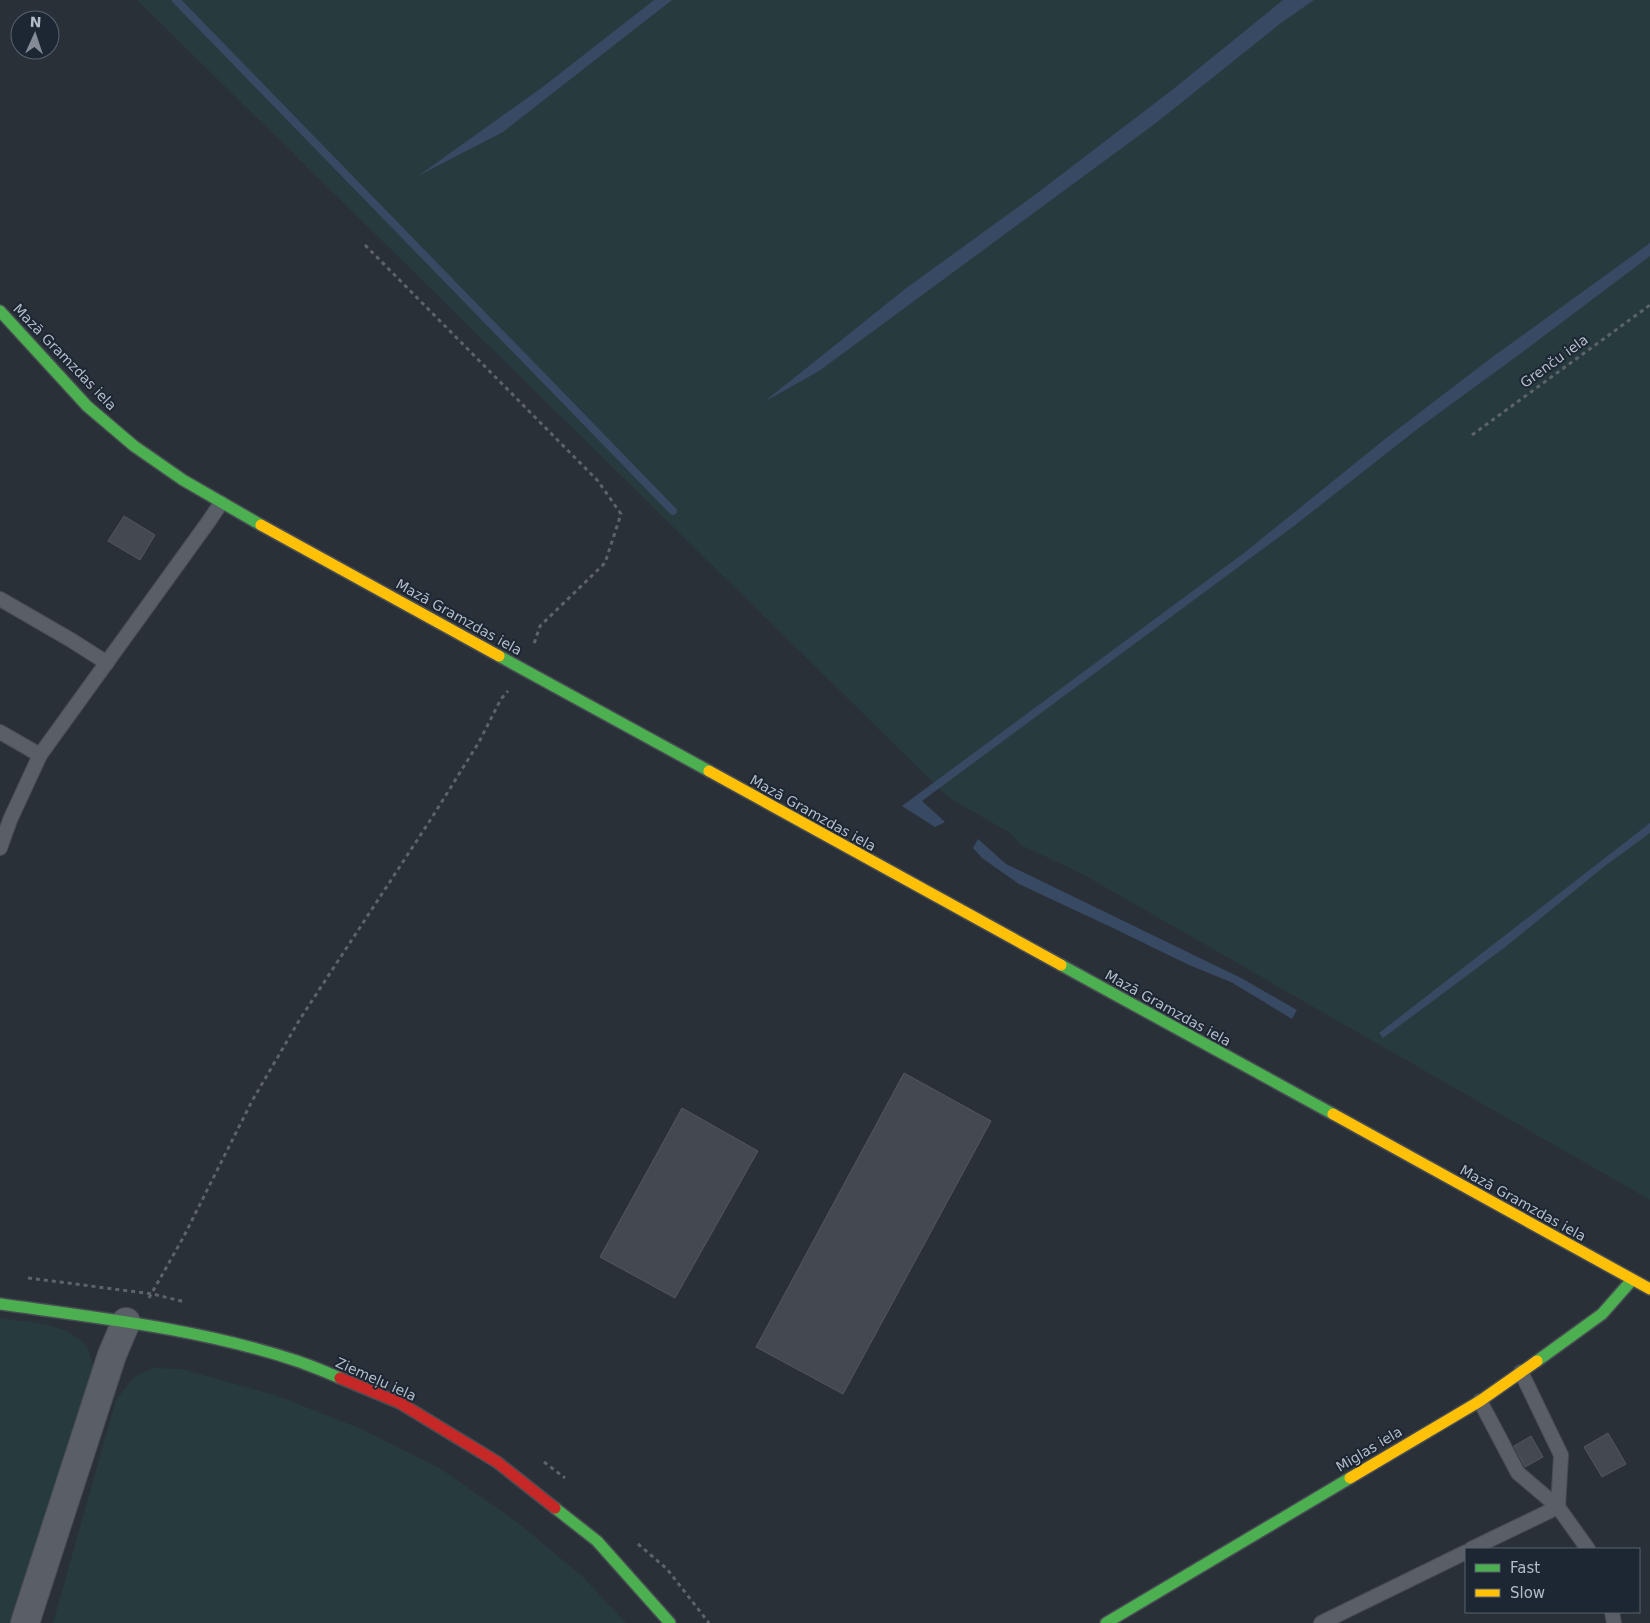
<svg xmlns="http://www.w3.org/2000/svg" width="1650" height="1623" font-family="'DejaVu Sans',sans-serif">
<style>
.green{fill:#273a3e}
.water{fill:#384963}
.lines{fill:none;stroke-linecap:round;stroke-linejoin:round}
.stream{stroke:#384963;stroke-width:8}
.building{fill:#444950;stroke:#52575f}
.lane-casing{stroke:#484c53;stroke-width:16}
.street-casing{stroke:#484c53;stroke-width:30}
.fast-casing{stroke:#484c53;stroke-width:14}
.slow-casing{stroke:#484c53;stroke-width:14}
.jam-casing{stroke:#484c53;stroke-width:14}
.path{stroke:#5d636a;stroke-width:3;stroke-dasharray:4 4;stroke-linecap:butt}
.lane{stroke:#5a5e66;stroke-width:14}
.street{stroke:#5a5e66;stroke-width:28}
.fast{stroke:#4caf50;stroke-width:11}
.slow{stroke:#ffc107;stroke-width:11}
.jam{stroke:#c62828;stroke-width:11}
.labels{text-anchor:middle;dominant-baseline:central;stroke-width:4;stroke-linejoin:round;paint-order:stroke}
.street-label{font-size:14px;fill:#b4bcc9;stroke:#1d2633}
</style>
<rect width="100%" height="100%" fill="#2a3038"/>
<!-- green -->
<g class="green">
<path d="M137,0H1650V1200L1082,874L1021,845L1010,833L949,798Z"/>
<path d="M0,1318C28,1323 66,1322 85,1345C90,1350 91,1360 93,1367L13,1623H0Z"/>
<path d="M152,1368L181,1369L275,1395L359,1428L441,1469L517,1522L582,1576L626,1623H53L116,1400L133,1378Z"/>
</g>
<!-- water -->
<g class="water">
<path d="M654,0H672L503,132L418,176L544,86Z"/>
<path d="M1283,0H1314L1281,23L1156,123L819,371L764,402L905,289L1036,194L1172,90Z"/>
<path d="M1650,243V256L1520,354L1420,427L1294,526L922,801L945,822L935,827L902,806L1244,553L1385,439L1491,358Z"/>
<path d="M1650,823V833L1605,866L1504,948L1383,1038L1379,1033Z"/>
<path d="M978,839L1006,864L1241,978L1297,1010L1292,1019L1231,982L1189,965L1113,928L1019,884L982,858L973,848Z"/>
</g>
<g class="lines">
<!-- stream -->
<path class="stream" d="M176,0L673,511"/>
</g>
<!-- building -->
<g class="building">
<path d="M124,516L155,535L140,560L108,541Z"/>
<path d="M904,1073L991,1121L843,1394L756,1347Z"/>
<path d="M682,1108L758,1151L675,1298L600,1257Z"/>
<path d="M1608,1433L1626,1464L1602,1477L1584,1447Z"/>
<path d="M1531,1436L1543,1457L1525,1467L1514,1446Z"/>
</g>
<g class="lines">
<!-- lane casing -->
<g class="lane-casing">
<g id="lane">
<path d="M0,599L71,640L107,663"/>
<path d="M0,732L40,755"/>
<path d="M0,848L10,820L40,755L209,521L221,503"/>
<path d="M1480,1401L1518,1473L1558,1507L1561,1455L1521,1372"/>
<path d="M1471,1549L1558,1507L1588,1549"/>
<path d="M1612,1612L1614,1623"/>
<path d="M1321,1623L1466,1552"/>
</g>
</g>
<!-- street casing -->
<g class="street-casing">
<path id="street" d="M25,1623L112,1355L126,1322"/>
</g>
<!-- fast casing -->
<g class="fast-casing">
<g id="fast">
<path d="M0,311L87,406L134,446L183,480L261,525"/>
<path d="M499,656L709,771"/>
<path d="M1061,965L1333,1114"/>
<path d="M0,1304C100,1318 201,1329 297,1361C312,1366 326,1372 340,1378"/>
<path d="M1537,1361L1602,1314L1632,1280"/>
<path d="M555,1508L597,1541L670,1623"/>
<path d="M1106,1623L1350,1478"/>
</g>
</g>
<!-- slow casing -->
<g class="slow-casing">
<g id="slow">
<path d="M261,525L499,656"/>
<path d="M709,771L1061,965"/>
<path d="M1333,1114L1650,1289"/>
<path d="M1350,1478L1480,1401L1537,1361"/>
</g>
</g>
<!-- jam casing -->
<g class="jam-casing">
<path id="jam" d="M340,1378L400,1403L497,1462L555,1508"/>
</g>
<!-- path -->
<g class="path">
<path d="M365,245L598,481L621,514L605,563L540,626L534,644"/>
<path d="M1472,435L1650,305"/>
<path d="M28,1278L153,1294L185,1302"/>
<path d="M149,1298L183,1238L252,1101L300,1019L431,819L479,742L501,699L508,691"/>
<path d="M544,1462L565,1478"/>
<path d="M638,1544L667,1569L709,1623"/>
</g>
<!-- lane -->
<use href="#lane" class="lane"/>
<!-- street -->
<use href="#street" class="street"/>
<!-- fast -->
<use href="#fast" class="fast"/>
<!-- slow -->
<use href="#slow" class="slow"/>
<!-- jam -->
<use href="#jam" class="jam"/>
</g>
<g class="labels">
<!-- street labels -->
<g class="street-label">
<text transform="translate(65 357) rotate(46)">Mazā Gramzdas iela</text>
<text transform="translate(1554 361) rotate(-36)">Grenču iela</text>
<text transform="translate(459 617) rotate(29)">Mazā Gramzdas iela</text>
<text transform="translate(813 813) rotate(29)">Mazā Gramzdas iela</text>
<text transform="translate(1168 1008) rotate(29)">Mazā Gramzdas iela</text>
<text transform="translate(1523 1203) rotate(29)">Mazā Gramzdas iela</text>
<text transform="translate(376 1379) rotate(24)">Ziemeļu iela</text>
<text transform="translate(1369 1449) rotate(-31)">Miglas iela</text>
</g>
</g>
<!-- legend -->
<rect x="1465" y="1548" width="175" height="65" fill="#1d2633" stroke="#59626f"/>
<rect x="1475" y="1564" width="25" height="8" fill="#4caf50" stroke="#59626f"/>
<text x="1510" y="1573" font-size="15" fill="#b4bcc9">Fast</text>
<rect x="1475" y="1589" width="25" height="8" fill="#ffc107" stroke="#59626f"/>
<text x="1510" y="1598" font-size="15" fill="#b4bcc9">Slow</text>
<!-- north arrow -->
<g transform="translate(35 35) rotate(3)"><circle r="24" fill="#1d2633" stroke="#59626f"/>
<path d="M0-4L9 19L0 12L-9 19Z" fill="#848b96"/>
<text y="-8" font-size="14" font-weight="bold" text-anchor="middle" fill="#b4bcc9">N</text>
</g>
</svg>
